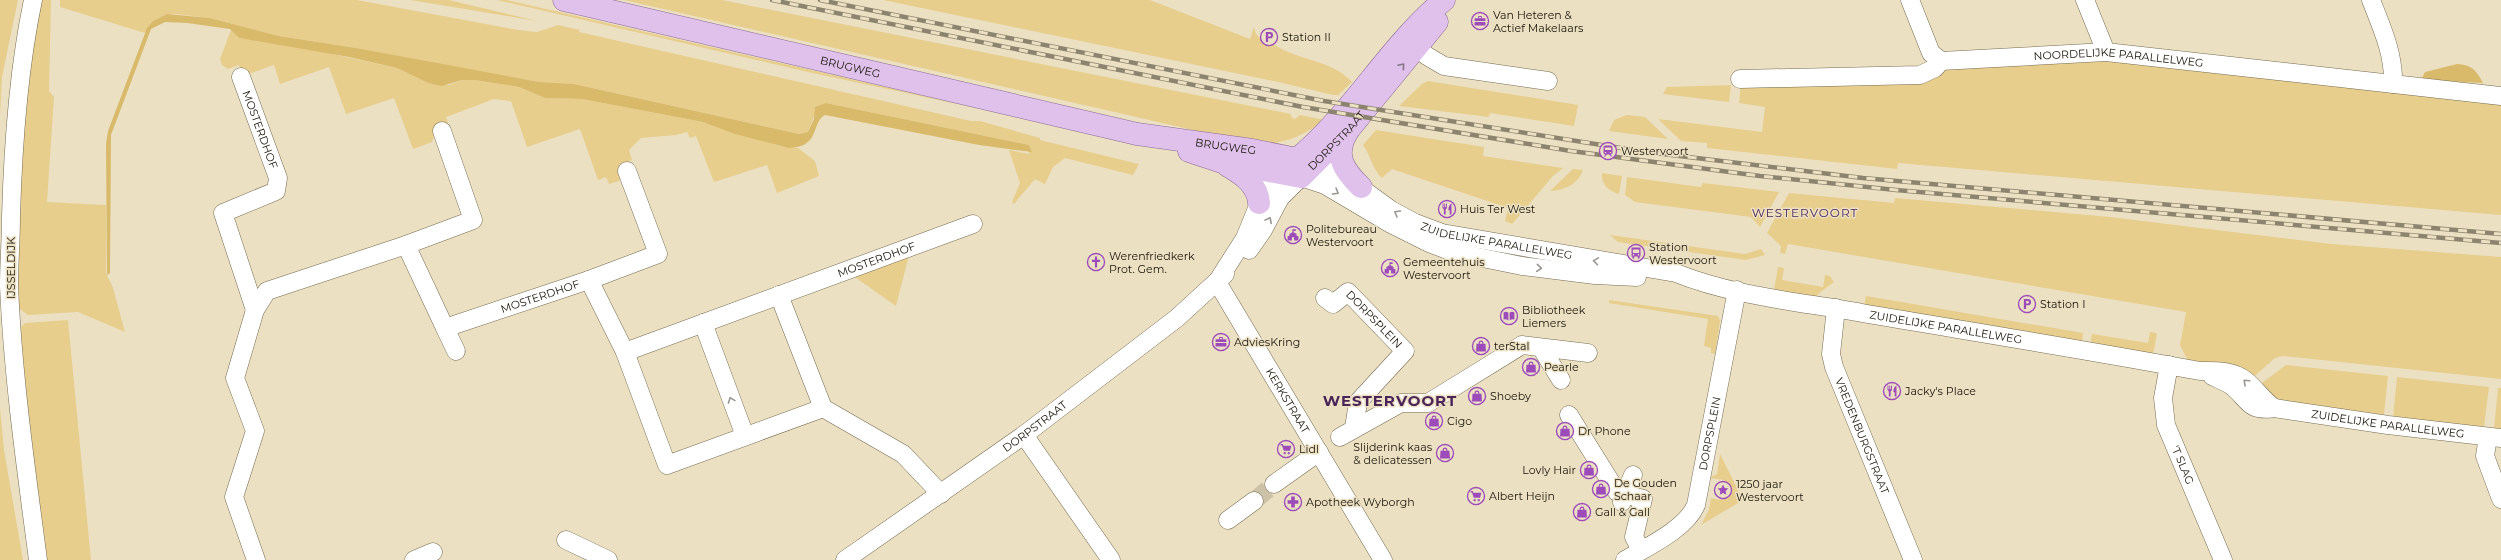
<svg xmlns="http://www.w3.org/2000/svg" width="2501" height="560" font-family="Montserrat,sans-serif">
<style>
.green{fill:#e7ce8d}
.water{fill:#d9ba6a}
.lines{fill:none;stroke-linecap:round;stroke-linejoin:round}
.minor-tunnel{stroke:#ccc2a7;stroke-width:18;stroke-dasharray:18 9;stroke-linecap:butt}
.minor-casing{stroke:#766b51;stroke-width:19}
.major-casing{stroke:#8b6a93;stroke-width:23}
.minor{stroke:#fff;stroke-width:18}
.major{stroke:#dfc1eb;stroke-width:22}
.rail-casing{stroke:#8c846f;stroke-width:4.5}
.rail{stroke:#ece0c3;stroke-width:3;stroke-dasharray:9;stroke-linecap:butt}
.oneway{stroke:#867486}
.oneway2{stroke:#989691}
.labels{text-anchor:middle;dominant-baseline:central;stroke-width:3;stroke-linejoin:round;paint-order:stroke}
.poi-label{font-size:11px;fill:#19150a;stroke:#ece0c3;text-anchor:start}
.street-label{font-size:11px;fill:#19150a;stroke:#ece0c3}
.neighbourhood-label{font-size:12px;letter-spacing:1px;fill:#4a2359;stroke:#ece0c3}
.district-label{font-size:15px;font-weight:bold;letter-spacing:1px;fill:#4a2359;stroke:#ece0c3}
</style>
<rect width="100%" height="100%" fill="#ece0c3"/>
<!-- green -->
<g class="green">
<path d="M0,0H18L2,77L0,116Z"/>
<path d="M39,0H51L49,91L54,97L47,202L106,205V273L113,288L125,332L78,312L28,315L17,307L20,133Z"/>
<path d="M60,0H357L518,30L537,32L558,25L580,30L579,32L971,121H980L1040,138V140L1139,164L1133,175L1065,158L1053,167L1045,184L1035,179L1014,204L1012,202L1020,183L1009,150L1029,154V145L826,103L815,114L808,132L799,134L574,84L539,82L436,64L356,48L279,36L210,18L176,14H167L153,21L145,33L60,7Z"/>
<path d="M410,0H449L537,21Z"/>
<path d="M497,0H507L976,108L808,72Z"/>
<path d="M624,0H722L1291,114V117L1295,119L1300,115L1324,120C1303,137 1281,145 1254,144Z"/>
<path d="M883,0H1150L1250,39L1254,27L1256,34L1266,44L1272,43C1296,61 1332,59 1352,82L1338,95H1333L1278,82Z"/>
<path d="M231,30L239,38L300,47L397,68L428,83L449,85L462,80H474L519,87L545,98L582,99L703,122L780,146L798,148L815,161L819,176L777,193L767,165L714,182L696,136L690,138L687,132L676,135L641,138L629,150L632,160L626,163L619,181L609,184L606,177L598,180L580,129L527,147L511,101L494,99L446,117L448,123L437,127L432,142L413,149L394,98L346,114L329,67L280,84L274,65L243,76L239,65L228,69L222,65L220,59Z"/>
<path d="M2099,60L2501,103V215L1898,163L1897,169L1707,148V143L1681,141L1658,119L1762,132L1765,107L1739,103L1741,84L1938,76L1947,69Z"/>
<path d="M1428,81L1578,105L1574,126L1490,113L1489,117L1399,106L1422,84Z"/>
<path d="M1731,85L1729,102L1663,94L1667,87Z"/>
<path d="M1627,115L1645,117L1668,139L1609,131L1614,120Z"/>
<path d="M1376,130L1484,147L1483,156L1563,168L1553,176L1512,224L1505,221L1508,208L1392,169L1382,178C1372,169 1371,156 1363,145Z"/>
<path d="M1573,169L1583,170C1577,185 1565,190 1550,191Z"/>
<path d="M1602,173L1622,176L1619,194C1609,191 1601,185 1602,173Z"/>
<path d="M1627,177L1701,187L1703,183L1779,192L1760,227L1751,217L1635,202L1625,195Z"/>
<path d="M1789,193L1894,203L1895,198L2110,217L2332,244L2501,257V379L2283,356L2275,358L2250,380L2188,361L2180,345L2186,312L1788,244L1785,254L1780,253L1781,246L1767,233Z"/>
<path d="M1610,235L1745,254L1761,249L1765,255L1746,260L1618,242Z"/>
<path d="M910,251L896,306L849,273Z"/>
<path d="M1778,267L1784,268L1782,280L1823,287L1825,275L1830,276L1834,282L1818,294L1817,298L1774,290Z"/>
<path d="M1866,296L2083,333L2082,343L1864,306Z"/>
<path d="M1609,300L1718,316L1720,321L1715,354L1711,353V348L1704,346L1708,319L1609,303Z"/>
<path d="M68,320L91,560H44L19,329L25,323Z"/>
<path d="M2150,332L2157,333L2153,355L2090,345L2092,334L2148,343Z"/>
<path d="M2286,365L2388,376L2384,415L2278,403L2258,386Z"/>
<path d="M2397,377L2489,387L2484,427L2393,417Z"/>
<path d="M2498,388H2501V429H2494Z"/>
<path d="M0,407L4,450L23,560H0Z"/>
<path d="M1720,454L1743,500L1701,525L1709,510L1711,498L1721,500L1724,480L1709,478L1717,474Z"/>
</g>
<!-- water -->
<g class="water">
<path d="M167,14L210,18L279,36L356,48L539,82L574,84L799,134L808,132L814,119L815,107L826,103L1029,145L1032,152L979,145L825,115C811,122 821,147 789,148L735,134L703,122L582,99L545,98L519,87L474,80H462L442,86L428,83L397,68L349,57L239,38L230,29L187,23L165,22L151,29L111,135L110,273L107,275L106,144L108,131L147,28L153,21Z"/>
<path d="M2457,64C2472,65 2476,70 2483,83L2421,80L2425,72Z"/>
</g>
<g class="lines">
<!-- minor-tunnel -->
<path class="minor-tunnel" d="M1254,501L1274,484"/>
<!-- minor casing -->
<g class="minor-casing">
<g id="minor">
<path d="M33,0C18,71 13,144 11,217C11,240 9,263 9,286C13,378 26,469 38,560"/>
<path d="M1910,0L1931,53L1941,61"/>
<path d="M2085,0L2106,52"/>
<path d="M2371,0C2382,28 2394,54 2393,84"/>
<path d="M1406,39L1427,56L1444,66L1548,81"/>
<path id="s1" d="M1941,61L2106,52L2501,96"/>
<path id="s2" d="M241,77L278,178L276,191L223,213L255,310L267,291L406,245L445,328L589,280L625,352L973,224"/>
<path d="M1740,79L1920,75L1935,68L1941,61"/>
<path d="M406,245L473,220L442,131"/>
<path d="M1249,250L1263,230L1280,198L1301,177L1325,185L1391,224L1429,243L1453,252L1522,266L1595,275L1637,277"/>
<path d="M589,280L658,254L627,171"/>
<path id="s3" d="M1217,282L1245,238L1265,189L1297,159L1347,178L1391,210L1415,223L1442,233L1676,273C1732,296 1802,302 1862,313C1974,332 2087,350 2200,371C2215,371 2233,370 2245,380C2256,389 2263,400 2274,408"/>
<path id="s4" d="M1217,282L1383,560"/>
<path d="M779,295L823,408L903,454L941,494"/>
<path id="s5" d="M1325,298L1333,304L1348,292L1405,351L1358,402L1354,428"/>
<path id="s6" d="M1836,308L1831,354L1834,367L1913,560"/>
<path d="M255,310L235,378L255,431L234,497L256,560"/>
<path d="M703,323L745,436"/>
<path d="M445,328L456,351"/>
<path d="M1542,349L1561,380"/>
<path d="M625,352L667,465L823,408"/>
<path id="s7" d="M2169,365L2163,398L2166,425L2223,560"/>
<path id="s8" d="M2212,376C2218,379 2226,382 2232,386C2249,400 2248,412 2274,408L2388,425L2501,438"/>
<path d="M1569,415L1617,492L1643,499L1634,537L1641,550"/>
<path d="M1024,435L1111,560"/>
<path d="M1340,437L1401,403H1428L1522,345L1588,353"/>
<path d="M2488,437L2485,456L2501,499"/>
<path d="M1274,484L1319,452"/>
<path d="M1622,502L1633,475"/>
<path d="M1228,520L1254,501"/>
<path d="M566,540L608,560"/>
<path d="M414,560L433,552"/>
<path id="s9" d="M845,560L1024,435L1177,318L1225,274"/>
<path id="s10" d="M1625,560C1647,547 1686,529 1696,505L1737,290"/>
</g>
</g>
<!-- major casing -->
<g class="major-casing">
<g id="major">
<path id="s11" d="M564,0L1137,134L1252,150L1297,159C1353,113 1388,47 1444,0"/>
<path d="M1348,131C1333,154 1343,170 1361,187"/>
<path id="s12" d="M1189,151L1222,162L1301,177L1350,128L1437,22"/>
<path d="M1228,166C1242,174 1258,185 1259,203"/>
</g>
</g>
<!-- minor -->
<use href="#minor" class="minor"/>
<!-- major -->
<use href="#major" class="major"/>
<!-- rail casing -->
<g class="rail-casing">
<g id="rail">
<path d="M772,0L1303,107L1571,151L1760,176L1896,190L2501,243"/>
<path d="M820,0L1324,101L1646,152L1863,178L2501,234"/>
</g>
</g>
<!-- rail -->
<use href="#rail" class="rail"/>
</g>
<!-- one-way arrows -->
<defs><path id="oneway-chevron" d="M-2-3.5L2.5 0L-2 3.5" fill="none" stroke-width="1.6" stroke-linecap="round" stroke-linejoin="round"/></defs>
<use class="oneway" href="#oneway-chevron" transform="translate(1402 66) rotate(-50)"/>
<g class="oneway2">
<use href="#oneway-chevron" transform="translate(1336 192) rotate(30)"/>
<use href="#oneway-chevron" transform="translate(1397 213) rotate(-150)"/>
<use href="#oneway-chevron" transform="translate(1269 220) rotate(-62)"/>
<use href="#oneway-chevron" transform="translate(1596 261) rotate(-171)"/>
<use href="#oneway-chevron" transform="translate(1539 268) rotate(5)"/>
<use href="#oneway-chevron" transform="translate(2246 382) rotate(-137)"/>
<use href="#oneway-chevron" transform="translate(731 400) rotate(-110)"/>
</g>
<!-- icons -->
<defs>
<g id="office-ring" transform="scale(0.9)"><circle r="9.5" fill="#ece0c3" stroke="#9d4bbb" stroke-width="1.5"/><path d="M-6-3h4V-5.5h4V-3h4V5H-6ZM-1-4.5V-3h2v-1.5ZM-6 0V1H6V0Z" fill="#9d4bbb"/></g>
<g id="parking-ring" transform="scale(0.9)"><circle r="9.5" fill="#ece0c3" stroke="#9d4bbb" stroke-width="1.5"/><path d="M-3.5-5.5H1a3.5 3.5 0 0 1 0 7H-1V5.5H-3.5ZM-1-3.4V-.6H.8a1.4 1.4 0 0 0 0-2.8Z" fill="#9d4bbb"/></g>
<g id="station-ring" transform="scale(0.9)"><circle r="9.5" fill="#ece0c3" stroke="#9d4bbb" stroke-width="1.5"/><path d="M-3-6H3Q5-6 5-4V2Q5 4 3 4L4.5 6H3L1.5 4h-3L-3 6H-4.5L-3 4Q-5 4-5 2V-4Q-5-6-3-6ZM-3.5-4v3h7v-3ZM-3.5 1v1.5H-2V1ZM2 1v1.5H3.5V1Z" fill="#9d4bbb"/></g>
<g id="restaurant-ring" transform="scale(0.9)"><circle r="9.5" fill="#ece0c3" stroke="#9d4bbb" stroke-width="1.5"/><path d="M-5-6h1v4h1v-4h1v4h1v-4h1v5L-1.5 .5V6h-2V.5L-5-1ZM5-6V6H3V1.5H1.5Q1.5-4 5-6Z" fill="#9d4bbb"/></g>
<g id="civic-ring" transform="scale(0.9)"><circle r="9.5" fill="#ece0c3" stroke="#9d4bbb" stroke-width="1.5"/><path d="M-.6-6.5H3V-4.5H.6V-3L4-1V1h2V6H-6V1h2V-1L-.6-3ZM-1.2 2.5V6h2.4V2.5Z" fill="#9d4bbb"/></g>
<g id="bus-ring" transform="scale(0.9)"><circle r="9.5" fill="#ece0c3" stroke="#9d4bbb" stroke-width="1.5"/><path d="M-5-6H5V4H4V6H2V4H-2V6H-4V4H-5ZM-3.5-4V0h7V-4ZM-3.5 1.2v1.5H-2V1.2ZM2 1.2v1.5H3.5V1.2Z" fill="#9d4bbb"/></g>
<g id="church-ring" transform="scale(0.9)"><circle r="9.5" fill="#ece0c3" stroke="#9d4bbb" stroke-width="1.5"/><path d="M-1.2-6h2.4v3.5h3.3v2.4h-3.3V6h-2.4V-.1h-3.3v-2.4h3.3Z" fill="#9d4bbb"/></g>
<g id="library-ring" transform="scale(0.9)"><circle r="9.5" fill="#ece0c3" stroke="#9d4bbb" stroke-width="1.5"/><path d="M-6-4Q-3-5.5-.7-3.5V5Q-3 3-6 4ZM6-4Q3-5.5 .7-3.5V5Q3 3 6 4Z" fill="#9d4bbb"/></g>
<g id="shop-ring" transform="scale(0.9)"><circle r="9.5" fill="#ece0c3" stroke="#9d4bbb" stroke-width="1.5"/><path d="M-5-2.5h2.3a2.7 3.5 0 0 1 5.4 0H5L5.5 6h-11ZM-1.5-2.5h3a1.5 2.3 0 0 0-3 0Z" fill="#9d4bbb"/></g>
<g id="supermarket-ring" transform="scale(0.9)"><circle r="9.5" fill="#ece0c3" stroke="#9d4bbb" stroke-width="1.5"/><path d="M-6-5.5h2.5l.6 2H6L4.5 2H-2.5L-4.4-4H-6ZM-1.5 3.2a1.3 1.3 0 1 0 .1 0ZM3 3.2a1.3 1.3 0 1 0 .1 0Z" fill="#9d4bbb"/></g>
<g id="sight-ring" transform="scale(0.9)"><circle r="9.5" fill="#ece0c3" stroke="#9d4bbb" stroke-width="1.5"/><path d="M0-6L1.8-2.2L6-1.7L2.9 1.2L3.7 5.4L0 3.3L-3.7 5.4L-2.9 1.2L-6-1.7L-1.8-2.2Z" fill="#9d4bbb"/></g>
<g id="pharmacy-ring" transform="scale(0.9)"><circle r="9.5" fill="#ece0c3" stroke="#9d4bbb" stroke-width="1.5"/><path d="M-2-6h4v4h4v4h-4v4h-4v-4h-4v-4h4Z" fill="#9d4bbb"/></g>
</defs>
<g fill-rule="evenodd">
<use href="#office-ring" x="1480" y="21"/>
<use href="#parking-ring" x="1269" y="37"/>
<use href="#station-ring" x="1608" y="151"/>
<use href="#restaurant-ring" x="1447" y="209"/>
<use href="#civic-ring" x="1293" y="235"/>
<use href="#bus-ring" x="1636" y="253"/>
<use href="#church-ring" x="1096" y="262"/>
<use href="#civic-ring" x="1390" y="268"/>
<use href="#parking-ring" x="2027" y="304"/>
<use href="#library-ring" x="1509" y="316"/>
<use href="#office-ring" x="1221" y="342"/>
<use href="#shop-ring" x="1481" y="346"/>
<use href="#shop-ring" x="1531" y="367"/>
<use href="#restaurant-ring" x="1892" y="391"/>
<use href="#shop-ring" x="1477" y="396"/>
<use href="#shop-ring" x="1434" y="421"/>
<use href="#shop-ring" x="1565" y="431"/>
<use href="#supermarket-ring" x="1286" y="449"/>
<use href="#shop-ring" x="1445" y="453"/>
<use href="#shop-ring" x="1589" y="470"/>
<use href="#shop-ring" x="1601" y="489"/>
<use href="#sight-ring" x="1723" y="490"/>
<use href="#supermarket-ring" x="1476" y="496"/>
<use href="#pharmacy-ring" x="1293" y="502"/>
<use href="#shop-ring" x="1582" y="512"/>
</g>
<g class="labels">
<!-- poi labels -->
<g class="poi-label">
<text x="1493" y="15">Van Heteren &amp;<tspan x="1493" dy="13">Actief Makelaars</tspan></text>
<text x="1282" y="37">Station II</text>
<text x="1621" y="151">Westervoort</text>
<text x="1460" y="209">Huis Ter West</text>
<text x="1306" y="229">Politebureau<tspan x="1306" dy="13">Westervoort</tspan></text>
<text x="1649" y="247">Station<tspan x="1649" dy="13">Westervoort</tspan></text>
<text x="1109" y="256">Werenfriedkerk<tspan x="1109" dy="13">Prot. Gem.</tspan></text>
<text x="1403" y="262">Gemeentehuis<tspan x="1403" dy="13">Westervoort</tspan></text>
<text x="2040" y="304">Station I</text>
<text x="1522" y="310">Bibliotheek<tspan x="1522" dy="13">Liemers</tspan></text>
<text x="1234" y="342">AdviesKring</text>
<text x="1494" y="346">terStal</text>
<text x="1544" y="367">Pearle</text>
<text x="1905" y="391">Jacky's Place</text>
<text x="1490" y="396">Shoeby</text>
<text x="1447" y="421">Cigo</text>
<text x="1578" y="431">Dr Phone</text>
<text x="1432" y="447" text-anchor="end">Slijderink kaas<tspan x="1432" dy="13">&amp; delicatessen</tspan></text>
<text x="1299" y="449">Lidl</text>
<text x="1576" y="470" text-anchor="end">Lovly Hair</text>
<text x="1614" y="483">De Gouden<tspan x="1614" dy="13">Schaar</tspan></text>
<text x="1736" y="484">1250 jaar<tspan x="1736" dy="13">Westervoort</tspan></text>
<text x="1489" y="496">Albert Heijn</text>
<text x="1306" y="502">Apotheek Wyborgh</text>
<text x="1595" y="512">Gall &amp; Gall</text>
</g>
<!-- street labels -->
<g class="street-label">
<text stroke="none"><textPath href="#s1" startOffset="178">NOORDELIJKE PARALLELWEG</textPath></text>
<text stroke="none"><textPath href="#s11" startOffset="294">BRUGWEG</textPath></text>
<text stroke="none"><textPath href="#s2" startOffset="56">MOSTERDHOF</textPath></text>
<text stroke="none"><textPath href="#s12" startOffset="166">DORPSTRAAT</textPath></text>
<text stroke="none"><textPath href="#s11" startOffset="678">BRUGWEG</textPath></text>
<text stroke="none"><textPath href="#s3" startOffset="368">ZUIDELIJKE PARALLELWEG</textPath></text>
<text stroke="none"><textPath href="#s2" startOffset="1041">MOSTERDHOF</textPath></text>
<text transform="translate(11 268) rotate(-90)">IJSSELDIJK</text>
<text stroke="none"><textPath href="#s2" startOffset="641">MOSTERDHOF</textPath></text>
<text stroke="none"><textPath href="#s5" startOffset="67">DORPSPLEIN</textPath></text>
<text stroke="none"><textPath href="#s3" startOffset="826">ZUIDELIJKE PARALLELWEG</textPath></text>
<text stroke="none"><textPath href="#s4" startOffset="138">KERKSTRAAT</textPath></text>
<text stroke="none"><textPath href="#s8" startOffset="188">ZUIDELIJKE PARALLELWEG</textPath></text>
<text stroke="none"><textPath href="#s9" startOffset="232">DORPSTRAAT</textPath></text>
<text stroke="none"><textPath href="#s10" startOffset="164">DORPSPLEIN</textPath></text>
<text stroke="none"><textPath href="#s6" startOffset="134">VREDENBURGSTRAAT</textPath></text>
<text stroke="none"><textPath href="#s7" startOffset="104">'T SLAG</textPath></text>
</g>
<!-- neighbourhood labels -->
<g class="neighbourhood-label">
<text x="1805" y="212">WESTERVOORT</text>
</g>
<!-- district labels -->
<g class="district-label">
<text x="1390" y="400">WESTERVOORT</text>
</g>
</g>
</svg>
